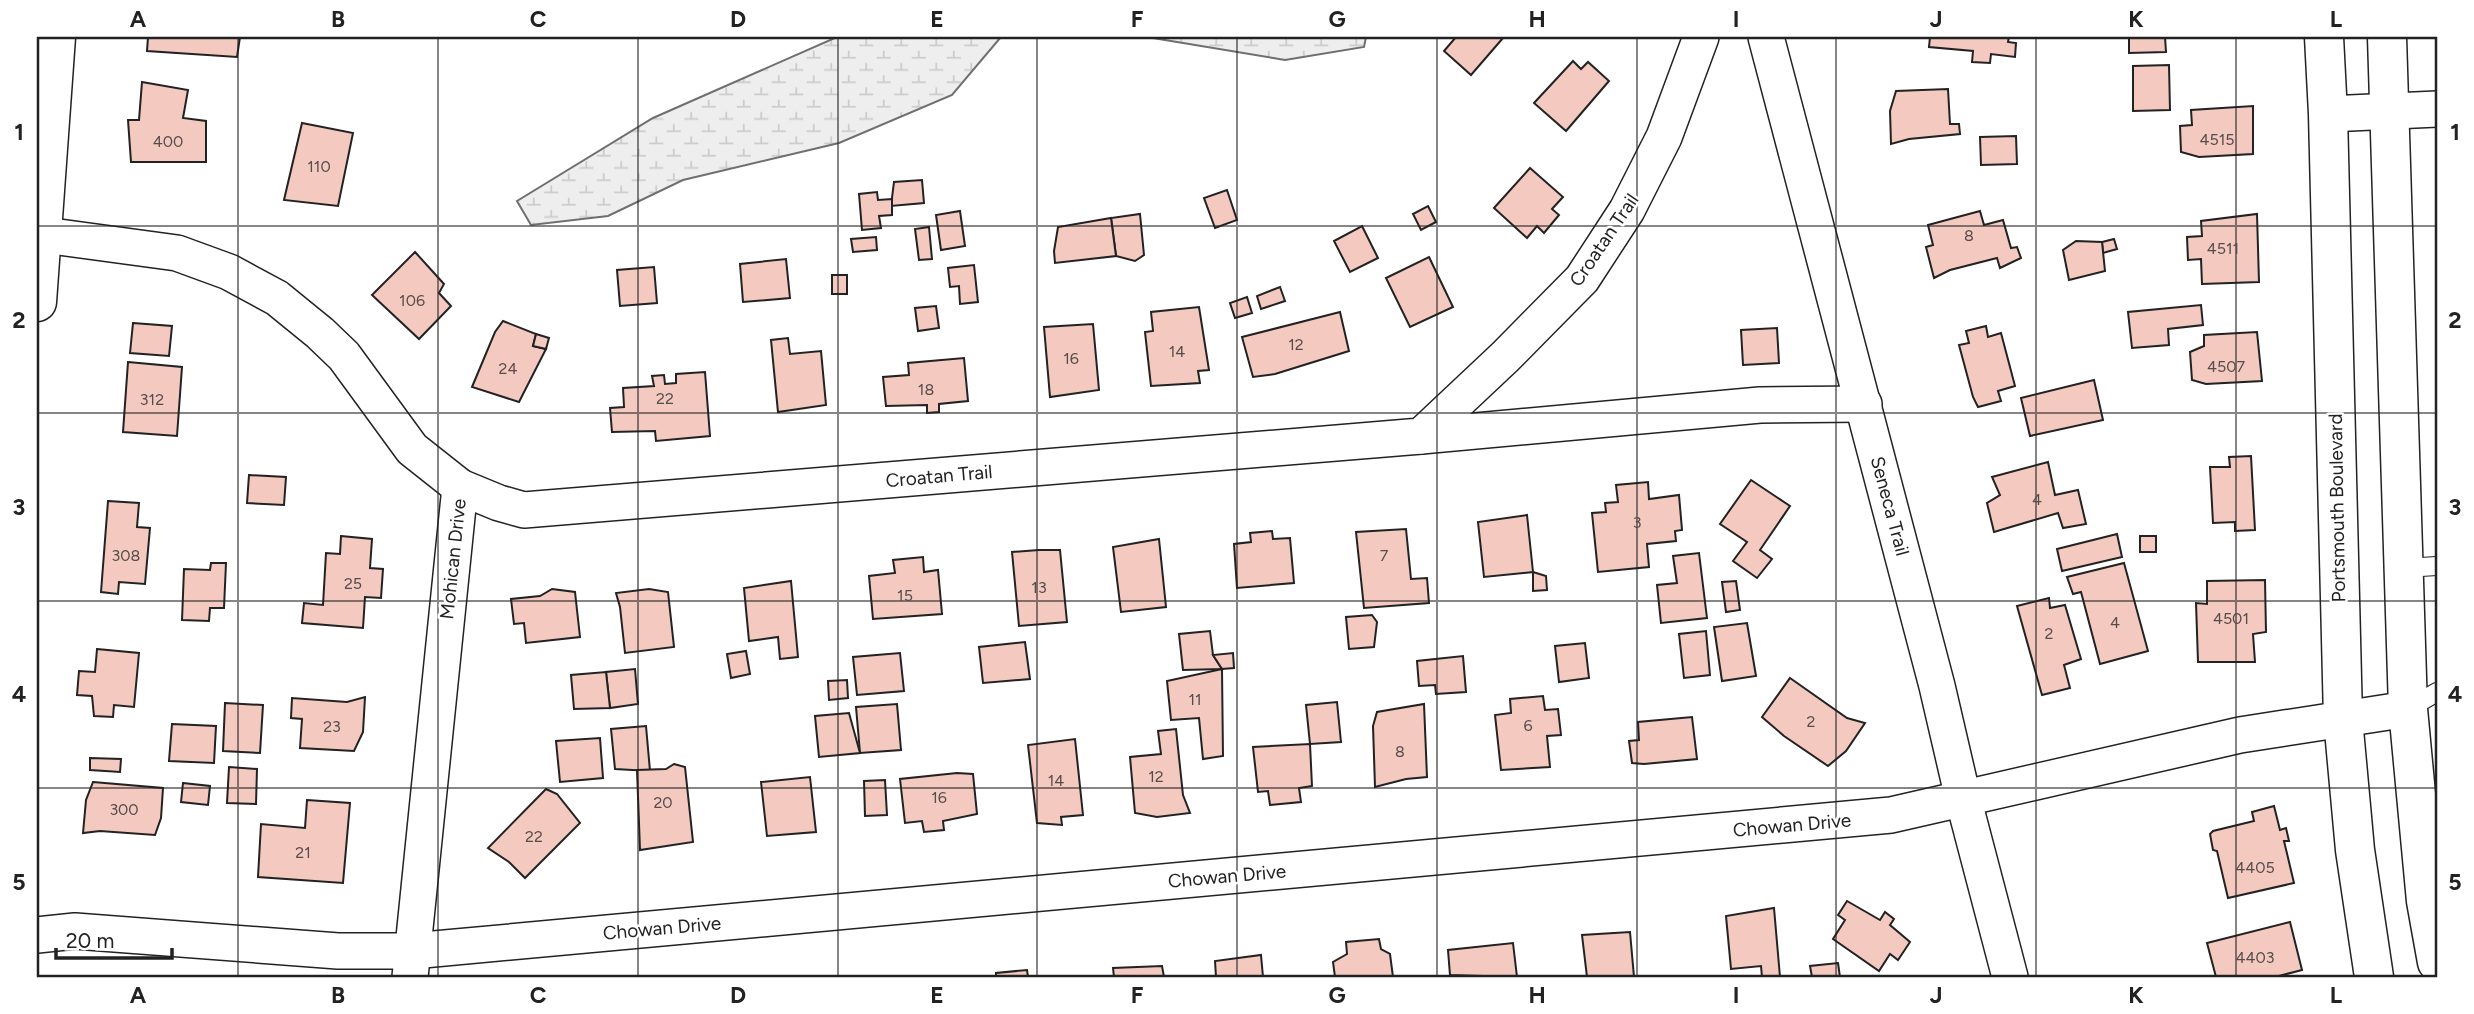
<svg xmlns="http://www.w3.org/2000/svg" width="2474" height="1014" font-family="Figtree,sans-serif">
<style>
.wetland{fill:url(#wetland-marsh);stroke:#6f6f6f;stroke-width:2}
.building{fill:#f3c9c0;stroke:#222;stroke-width:2}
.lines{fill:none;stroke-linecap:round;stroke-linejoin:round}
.service-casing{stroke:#222;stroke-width:20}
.minor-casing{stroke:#222;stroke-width:38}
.tertiary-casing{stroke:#222;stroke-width:41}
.primary-casing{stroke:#222;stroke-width:41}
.service{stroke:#fff;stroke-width:18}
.minor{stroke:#fff;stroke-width:35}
.tertiary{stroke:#fff;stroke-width:38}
.primary{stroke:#fff;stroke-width:38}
.grid{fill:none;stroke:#222;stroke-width:2;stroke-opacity:0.55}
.labels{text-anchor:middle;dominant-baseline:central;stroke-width:5;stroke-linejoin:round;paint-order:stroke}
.number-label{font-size:16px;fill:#564c4a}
.street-label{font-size:19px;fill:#222;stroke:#fff}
.neatline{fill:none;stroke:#222;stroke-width:2.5}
.grid-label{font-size:23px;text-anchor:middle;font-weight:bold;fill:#222}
</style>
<defs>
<pattern id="wetland-marsh" width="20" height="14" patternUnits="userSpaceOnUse" patternTransform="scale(1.75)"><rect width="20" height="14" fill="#eee"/><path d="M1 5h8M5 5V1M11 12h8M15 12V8" fill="none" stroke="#ccc"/></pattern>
</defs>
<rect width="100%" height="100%" fill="#fff"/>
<!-- wetland -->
<g class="wetland">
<path d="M837,37H1001L952,95L839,143L683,180L608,216L531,225L517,201L653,118Z"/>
<path d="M1147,37H1366L1364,47L1285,60Z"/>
</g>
<!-- building -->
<g class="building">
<path d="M148,37H240L237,57L147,51Z"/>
<path d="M1456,37H1502L1503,38L1471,75L1444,51Z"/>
<path d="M1930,37H2009L2008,42L2016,43L2015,57L1991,54L1990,63L1972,62L1973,51L1929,47Z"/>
<path d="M2129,37H2165L2166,52L2129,53Z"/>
<path d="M1573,61L1581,69L1588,62L1609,81L1566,131L1534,103Z"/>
<path d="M2169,65L2170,110L2133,111V66Z"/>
<path d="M142,82L188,90L183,118L206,121V162H131L128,120H139Z"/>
<path d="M1948,89L1950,124H1959L1960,134L1909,139L1891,144L1890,111L1896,91Z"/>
<path d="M2253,106V154L2199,157L2181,152L2180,126L2192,125L2191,110Z"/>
<path d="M302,123L353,133L338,206L284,200Z"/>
<path d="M2016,136L2017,164L1981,165L1980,137Z"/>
<path d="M1530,168L1563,197L1552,209L1559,215L1544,233L1537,226L1527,238L1494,208Z"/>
<path d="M922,180L924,203L891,206L894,182Z"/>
<path d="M1227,190L1237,220L1215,228L1204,198Z"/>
<path d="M877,192L878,200L892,199V215L879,216L881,228L862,230L859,194Z"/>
<path d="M1428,206L1436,222L1421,230L1413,214Z"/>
<path d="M960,211L965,246L941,250L936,215Z"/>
<path d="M1980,211L1984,225L2003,220L2011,248L2017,247L2021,258L2000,268L1997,258L1950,270L1934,278L1926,247L1933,245L1928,225Z"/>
<path d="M1140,214L1144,255L1135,261L1116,256L1111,218Z"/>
<path d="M2257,214L2259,282L2202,284L2201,259L2188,260L2187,237L2202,236L2201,221Z"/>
<path d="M1111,218L1116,256L1055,263L1054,251L1058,227Z"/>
<path d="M1362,226L1378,258L1350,272L1334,241Z"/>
<path d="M929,227L932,259L919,260L915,229Z"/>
<path d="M876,237L877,250L853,252L851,239Z"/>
<path d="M2114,239L2117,249L2103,253L2102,242Z"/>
<path d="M2076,241L2102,242L2105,271L2069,280L2063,250Z"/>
<path d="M415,252L444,284L439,293L451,306L419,339L372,295Z"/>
<path d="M1429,257L1453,307L1410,327L1386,278Z"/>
<path d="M786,259L790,298L743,302L740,264Z"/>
<path d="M974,265L978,302L960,304L959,286L950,287L948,268Z"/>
<path d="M654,267L657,303L620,306L617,270Z"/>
<rect x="832" y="275" width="15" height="19"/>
<path d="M1280,287L1285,301L1261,309L1257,296Z"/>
<path d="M1247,297L1252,313L1235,318L1230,303Z"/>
<path d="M2201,305L2203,325L2168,329L2169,345L2132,348L2128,312Z"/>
<path d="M936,306L939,328L918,331L915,308Z"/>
<path d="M1199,307L1209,370L1198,371L1200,383L1151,386L1145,332L1153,331L1151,312Z"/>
<path d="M1340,312L1349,351L1275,374L1253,377L1242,337Z"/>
<path d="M503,321L536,334L533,346L546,349L519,402L472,387L495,332Z"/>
<path d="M133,323L172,326L169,356L130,353Z"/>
<path d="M1093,324L1099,390L1050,397L1044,327Z"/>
<path d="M1986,326L1988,337L2001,333L2015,386L1998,391L2001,401L1978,407L1973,397L1959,345L1969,343L1966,331Z"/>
<path d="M1777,328L1779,363L1743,365L1741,330Z"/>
<path d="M2257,332L2262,381L2206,384L2192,380L2190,352L2204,346V335Z"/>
<path d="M536,334L549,338L546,349L533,346Z"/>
<path d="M788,338L790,354L821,351L826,405L778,412L771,340Z"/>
<path d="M964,358L968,401L939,404V412L927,413V405L886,406L883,377L909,375L908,363Z"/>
<path d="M128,362L182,367L177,436L123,432Z"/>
<path d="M705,372L710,436L656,441L655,431L612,432L610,408L624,407L623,388L654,386L652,376L664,375L665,384L676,383V374Z"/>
<path d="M2094,380L2103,420L2030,436L2021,398Z"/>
<path d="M2251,456L2255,530L2235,531V522L2213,523L2210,467H2230L2229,457Z"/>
<path d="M2048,462L2055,495L2078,490L2086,524L2063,528L2058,513L1994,532L1987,503L2000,495L1992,477Z"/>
<path d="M249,475L286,477L284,505L247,503Z"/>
<path d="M1751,480L1790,506L1760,550L1772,559L1757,578L1733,561L1747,542L1720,524Z"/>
<path d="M1648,482L1649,499L1679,495L1682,530L1675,531L1676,541L1647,544L1649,567L1598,572L1592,513L1606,512L1605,503L1618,502L1616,485Z"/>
<path d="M108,501L139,503L137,527L150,528L145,584L119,582L118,594L101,592Z"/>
<path d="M1527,515L1533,572L1484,577L1478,522Z"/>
<path d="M1406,529L1411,579L1427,578L1429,603L1364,608L1356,532Z"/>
<path d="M1272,531L1273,539L1290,538L1294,583L1237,588L1234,544L1251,542L1250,533Z"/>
<path d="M2117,534L2122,557L2062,571L2057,549Z"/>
<path d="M341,536L372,539L370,568L383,569L381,598L365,597L363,628L302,623L304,603L323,605L326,553L340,554Z"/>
<rect x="2140" y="536" width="16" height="16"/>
<path d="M1159,539L1166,607L1121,612L1113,547Z"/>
<path d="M1039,550H1060L1067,622L1019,626L1012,552Z"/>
<path d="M1699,553L1707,618L1661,623L1657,585L1677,583L1673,556Z"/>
<path d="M923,557L924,572L938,570L942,614L873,619L869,576L895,573L893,560Z"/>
<path d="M211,563H226L224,608H210L209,621L182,620L184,569L210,570Z"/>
<path d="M2124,563L2148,651L2100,664L2081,592L2073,594L2067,577Z"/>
<path d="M1533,572L1546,576L1547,590L1533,591Z"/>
<path d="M2265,580L2266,632L2253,634L2255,662H2198L2196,603L2207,604V581Z"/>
<path d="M791,581L798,657L780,659L778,637L749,641L744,588Z"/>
<path d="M1736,581L1740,610L1726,612L1722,582Z"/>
<path d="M552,589L575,592L580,637L526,643L524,623L514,624L511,599L540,596Z"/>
<path d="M649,589L668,592L674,647L625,653L620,607L616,593Z"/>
<path d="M2049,598L2050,608L2065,605L2081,659L2064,665L2070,688L2042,695L2017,606Z"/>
<path d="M1372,615L1377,622L1374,647L1349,649L1346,617Z"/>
<path d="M1747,623L1756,676L1722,681L1714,627Z"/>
<path d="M1210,631L1213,655L1222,669L1183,670L1179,634Z"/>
<path d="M1706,631L1710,675L1684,678L1679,634Z"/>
<path d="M1025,642L1030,679L983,683L979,647Z"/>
<path d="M1585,643L1589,678L1559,682L1555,646Z"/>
<path d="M97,649L139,653L134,707L114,705L113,717L94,716L92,696L77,695L79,671L95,672Z"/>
<path d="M746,651L750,674L731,678L727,654Z"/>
<path d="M900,653L904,691L857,695L853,657Z"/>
<path d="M1233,653L1234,668L1222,669L1213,655Z"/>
<path d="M1463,656L1466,692L1436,694L1435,685L1419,686L1417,661Z"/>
<path d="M635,669L638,704L610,708L606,672Z"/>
<path d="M1222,669L1223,756L1203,759L1199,718L1171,720L1167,681Z"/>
<path d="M606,672L610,708L574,709L571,675Z"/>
<path d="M1790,678L1847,718L1865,723L1846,751L1828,766L1784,736L1762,717Z"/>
<path d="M847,680L848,698L829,700L828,681Z"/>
<path d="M1543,696L1545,710L1558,709L1561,735L1547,736L1550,767L1501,770L1495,715L1511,713L1510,699Z"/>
<path d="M365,697L363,732L354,751L300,748L302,719L291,718L292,698L347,702Z"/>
<path d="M1337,702L1341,742L1310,744L1306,705Z"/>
<path d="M225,703L263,705L260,753L223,751Z"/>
<path d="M897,704L901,750L860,753L856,707Z"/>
<path d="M1424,704L1427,777L1406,779L1375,787L1373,726L1377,712Z"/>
<path d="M849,713L860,753L819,757L815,716Z"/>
<path d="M1692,717L1697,759L1644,764L1632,763L1629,741L1639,740L1638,722Z"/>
<path d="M172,724L216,726L214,763L169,761Z"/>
<path d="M646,726L650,771L615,769L611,729Z"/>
<path d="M1176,729L1183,795L1190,813L1157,817L1135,813L1130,757L1161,754L1158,731Z"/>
<path d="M600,738L603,778L560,782L556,741Z"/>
<path d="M1075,739L1083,815L1061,817L1062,825L1037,823L1028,745Z"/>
<path d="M1310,744L1312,786L1299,788L1301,802L1270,805L1268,791L1258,792L1253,747Z"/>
<path d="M90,758L121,759L120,772L90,770Z"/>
<path d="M674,764L685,767L693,842L640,850L637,770L666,769Z"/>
<path d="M229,767L257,769L256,804L227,803Z"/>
<path d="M957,773L973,774L977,814L943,821L944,830L924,832L922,821L905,823L900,779Z"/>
<path d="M810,777L816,832L767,836L761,782Z"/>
<path d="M885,780L887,815L865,816L864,781Z"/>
<path d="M93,782L163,788L161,818L155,835L100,831L83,833L86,800Z"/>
<path d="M183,783L210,786L208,805L181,802Z"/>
<path d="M546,789L557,794L580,823L525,878L509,862L488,848Z"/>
<path d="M307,800L350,803L343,883L258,877L261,824L305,828Z"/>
<path d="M2274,806L2280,830L2286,828L2289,841H2284L2294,883L2228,898L2217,851L2213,850L2210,834L2213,831L2254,821L2252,812Z"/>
<path d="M1847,901L1880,920L1885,912L1894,919L1890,925L1910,942L1898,960L1890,954L1879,971L1833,939L1845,920L1838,915Z"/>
<path d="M1774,908L1780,977H1762L1761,966L1731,969L1726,916Z"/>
<path d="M2290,922L2302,970L2275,977H2216L2207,943Z"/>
<path d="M1630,932L1634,977H1587L1582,935Z"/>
<path d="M1379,939L1381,949L1390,954L1393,977H1335L1333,962L1347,954L1346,942Z"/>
<path d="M1513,943L1517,977L1450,975L1448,950Z"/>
<path d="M1261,955L1263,977H1216L1215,961Z"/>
<path d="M1838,963L1840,977H1812L1810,966Z"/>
<path d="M1162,966L1164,977H1114L1113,968Z"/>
<path d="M1027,970L1028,977H996V973Z"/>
</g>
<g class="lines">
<!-- service casing -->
<g class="service-casing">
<g id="service">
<path d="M2404,568L2437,566"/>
<path d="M2408,709L2437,692"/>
</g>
</g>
<!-- minor casing -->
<g class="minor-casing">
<g id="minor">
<path d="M1766,37L1937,686L1963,798L2010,977"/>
<path d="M2328,114L2437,109"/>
<path d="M37,234L177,253L229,272L277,298L320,333L344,356L412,449L460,487L410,977"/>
<path d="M1421,436L1760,405L1864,404"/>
<path d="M460,487L499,503L524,510L1421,436L1505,357L1582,279L1627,210L1664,137L1701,37"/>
<path d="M37,935L75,931L338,951H412L1891,815L2240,735L2408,709"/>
</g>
</g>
<!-- tertiary casing -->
<g class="tertiary-casing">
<path id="tertiary" d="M37,302L56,37"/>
</g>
<!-- primary casing -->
<g class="primary-casing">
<g id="primary">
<path d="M2324,37L2328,114L2343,719L2355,850L2374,977"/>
<path d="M2387,37L2408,709L2426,901L2437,962"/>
</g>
</g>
<!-- service -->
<use href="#service" class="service"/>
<!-- minor -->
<use href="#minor" class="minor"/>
<!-- tertiary -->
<use href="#tertiary" class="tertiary"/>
<!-- primary -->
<use href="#primary" class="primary"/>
</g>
<!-- grid -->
<path class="grid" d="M238,37V977M438,37V977M638,37V977M838,37V977M1037,37V977M1237,37V977M1437,37V977M1637,37V977M1836,37V977M2036,37V977M2236,37V977M37,226H2437M37,413H2437M37,601H2437M37,788H2437"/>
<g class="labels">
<!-- number labels -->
<g class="number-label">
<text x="2217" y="139">4515</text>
<text x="168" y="141">400</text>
<text x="319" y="166">110</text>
<text x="1969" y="235">8</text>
<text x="2223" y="248">4511</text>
<text x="412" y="300">106</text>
<text x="1296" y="344">12</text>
<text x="1177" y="351">14</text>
<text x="1071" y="358">16</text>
<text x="2226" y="366">4507</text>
<text x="508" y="368">24</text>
<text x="926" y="389">18</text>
<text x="665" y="398">22</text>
<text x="152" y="399">312</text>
<text x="2037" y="499">4</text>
<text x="1637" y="522">3</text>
<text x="126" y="555">308</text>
<text x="1384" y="555">7</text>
<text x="353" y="583">25</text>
<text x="1039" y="587">13</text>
<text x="905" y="595">15</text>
<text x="2231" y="618">4501</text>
<text x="2115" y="622">4</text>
<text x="2049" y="633">2</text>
<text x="1195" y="699">11</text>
<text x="1811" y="721">2</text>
<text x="1528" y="725">6</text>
<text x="332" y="726">23</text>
<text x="1400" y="751">8</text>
<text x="1156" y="776">12</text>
<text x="1056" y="780">14</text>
<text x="939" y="797">16</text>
<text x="663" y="802">20</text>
<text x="124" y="809">300</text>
<text x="534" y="836">22</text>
<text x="303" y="852">21</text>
<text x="2255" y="867">4405</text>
<text x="2255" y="957">4403</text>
</g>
<!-- street labels -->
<g class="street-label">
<text transform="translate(1604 240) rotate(-56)">Croatan Trail</text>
<text transform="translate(939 476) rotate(-5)">Croatan Trail</text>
<text transform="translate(1890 506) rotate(75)">Seneca Trail</text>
<text transform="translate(2337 508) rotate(-91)">Portsmouth Boulevard</text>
<text transform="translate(453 559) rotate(-84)">Mohican Drive</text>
<text transform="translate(1792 825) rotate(-5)">Chowan Drive</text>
<text transform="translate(1227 876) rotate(-5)">Chowan Drive</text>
<text transform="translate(662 928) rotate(-5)">Chowan Drive</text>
</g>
</g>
<!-- border -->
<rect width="2474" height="1014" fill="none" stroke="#ffffff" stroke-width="77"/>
<!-- scale -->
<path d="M56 948v10h116v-10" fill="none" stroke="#222222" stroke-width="3.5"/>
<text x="66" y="948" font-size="21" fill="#222222" stroke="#ffffff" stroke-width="5" paint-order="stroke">20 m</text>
<rect x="38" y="38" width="2398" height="938" class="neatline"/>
<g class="grid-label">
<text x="138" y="27">A</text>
<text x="338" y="27">B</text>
<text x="538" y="27">C</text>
<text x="738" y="27">D</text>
<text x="937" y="27">E</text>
<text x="1137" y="27">F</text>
<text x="1337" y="27">G</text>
<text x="1537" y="27">H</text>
<text x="1736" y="27">I</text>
<text x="1936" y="27">J</text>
<text x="2136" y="27">K</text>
<text x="2336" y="27">L</text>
<text x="19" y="140">1</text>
<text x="2455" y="140">1</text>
<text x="19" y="328">2</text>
<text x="2455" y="328">2</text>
<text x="19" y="515">3</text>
<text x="2455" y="515">3</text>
<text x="19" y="702">4</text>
<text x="2455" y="702">4</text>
<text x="19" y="890">5</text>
<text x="2455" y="890">5</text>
<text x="138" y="1003">A</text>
<text x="338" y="1003">B</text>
<text x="538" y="1003">C</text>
<text x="738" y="1003">D</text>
<text x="937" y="1003">E</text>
<text x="1137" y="1003">F</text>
<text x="1337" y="1003">G</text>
<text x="1537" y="1003">H</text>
<text x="1736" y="1003">I</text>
<text x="1936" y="1003">J</text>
<text x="2136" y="1003">K</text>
<text x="2336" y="1003">L</text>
</g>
</svg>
